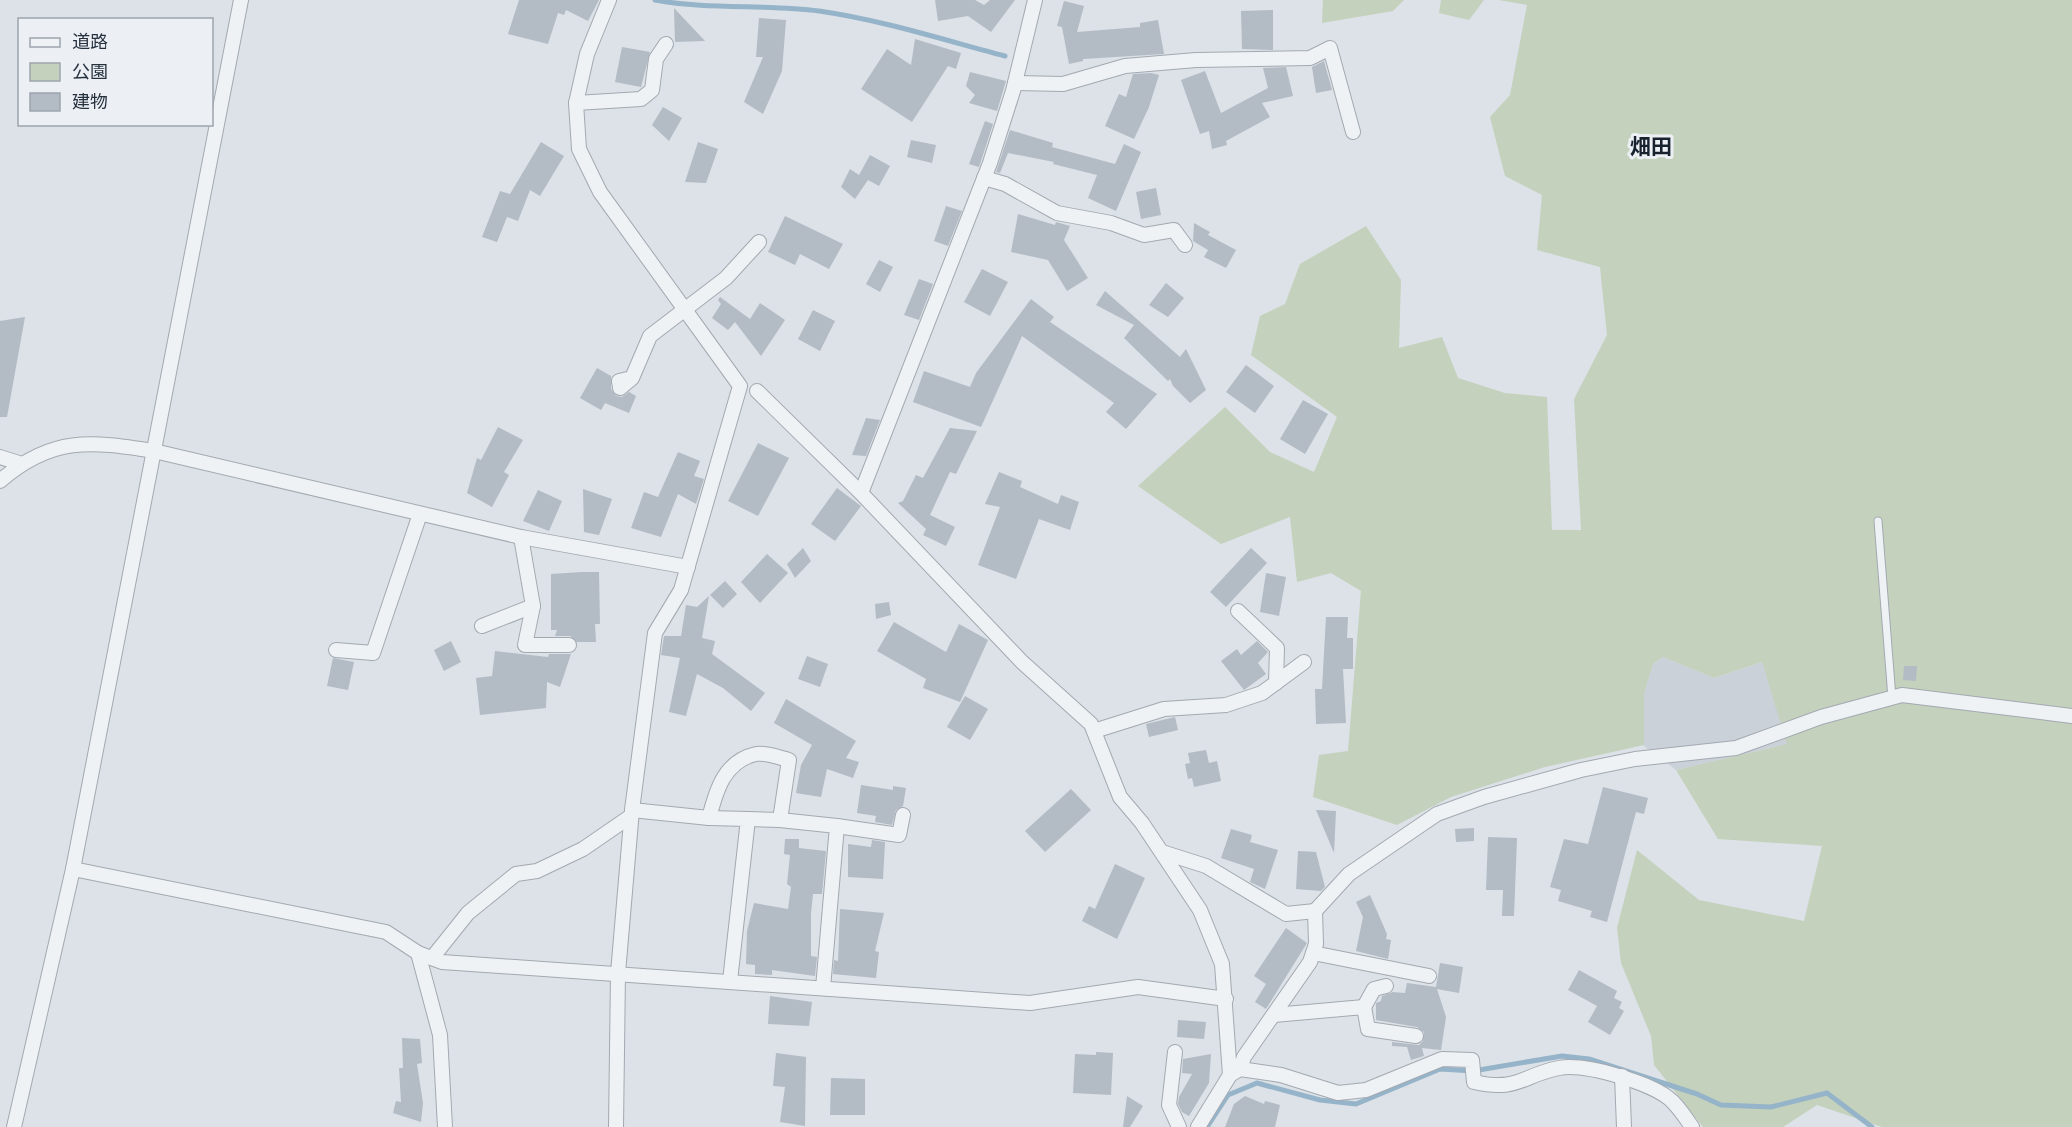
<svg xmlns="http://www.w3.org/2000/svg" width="2072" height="1127" font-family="'Public Sans','Noto Sans JP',sans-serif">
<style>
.built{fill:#cad1d9}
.green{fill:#c4d1bd}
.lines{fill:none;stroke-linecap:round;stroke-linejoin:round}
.stream{stroke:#96b4c9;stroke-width:5}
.building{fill:#b3bbc4}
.lane-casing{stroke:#a2a9b1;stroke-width:9}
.street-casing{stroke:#a2a9b1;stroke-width:16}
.lane{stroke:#eff2f5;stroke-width:7}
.street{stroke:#eff2f5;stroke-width:14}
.labels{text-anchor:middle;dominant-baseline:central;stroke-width:6;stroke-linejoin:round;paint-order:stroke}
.quarter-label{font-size:21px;font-weight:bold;fill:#18222e;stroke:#ecf0f5}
</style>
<rect width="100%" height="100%" fill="#dce2e7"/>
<!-- built -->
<path class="built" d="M1663,657L1714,678L1762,662L1788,744L1676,770L1644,746V694L1653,664Z"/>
<!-- green -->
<g class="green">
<path d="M1323,0H1404L1393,11L1322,23Z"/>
<path d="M1441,0H1484L1469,20L1439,13Z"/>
<path d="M1499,0H2072V1127H1882L1817,1105L1783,1127H1703L1654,1065L1651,1036L1621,963L1617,928L1637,850L1699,900L1804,921L1822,846L1718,839L1676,770L1787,744L1762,662L1714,678L1663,657L1653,664L1644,694V745L1545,767L1451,797L1397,825L1313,797L1319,755L1348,751L1361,591L1331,573L1297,582L1290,517L1221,544L1138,486L1225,407L1270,452L1314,472L1337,417L1251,355L1260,316L1285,304L1300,264L1366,226L1401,280L1399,348L1442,337L1458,378L1505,393L1547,397L1552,530H1581L1574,399L1607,335L1600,267L1537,250L1542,195L1505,176L1490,117L1510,95L1527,5Z"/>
</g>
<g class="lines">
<!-- stream -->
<g class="stream">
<path d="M655,0C709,10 764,4 819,11C882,20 944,40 1005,56"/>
<path d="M1207,1127L1228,1095L1257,1083L1320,1100L1356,1104L1440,1069L1473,1071L1562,1056L1589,1059L1697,1094L1721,1105L1771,1107L1827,1093L1872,1127"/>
</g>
</g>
<!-- building -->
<g class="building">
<path d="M519,0H599L588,21L566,10L564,15L558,13L548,44L508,34Z"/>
<path d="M935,0H975L984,5L990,0H1015L991,32L968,16L938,21Z"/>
<path d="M1064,1L1084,6L1077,32L1140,27V23L1158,20L1164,54L1083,59V61L1069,64L1062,27L1057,26Z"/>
<path d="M674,8L705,41L675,42Z"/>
<path d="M1273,10V50L1242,49L1241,11Z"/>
<path d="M759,18L786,20L782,71L763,114L744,102L763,57H756Z"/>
<path d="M915,39L961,53L956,69L948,66L912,122L861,89L887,49L911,65Z"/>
<path d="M622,47L650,52L641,87L615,82Z"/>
<path d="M1324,61L1332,90L1316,93L1312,67Z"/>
<path d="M1286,67L1293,96L1262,103L1270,117L1226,141L1227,145L1212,149L1209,131L1200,134L1181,80L1205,71L1221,113L1268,88L1263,68Z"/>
<path d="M970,72L1006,81L997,111L969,103L975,95L966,86Z"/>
<path d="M1151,73L1159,75L1149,107L1134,139L1105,126L1119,94L1126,97L1133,74Z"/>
<path d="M663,107L682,118L669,141L652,125Z"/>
<path d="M985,121L993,124L979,167L969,164Z"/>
<path d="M1010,130L1053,143L1052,147L1115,164L1124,144L1141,152L1116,211L1088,198L1097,175L1053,164L1054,162L1008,153L1000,173L996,172Z"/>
<path d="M911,140L936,145L932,163L907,157Z"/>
<path d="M541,142L564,156L540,196L530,190L518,221L507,217L497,242L482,237L500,191L510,194Z"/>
<path d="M698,142L718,149L706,183L685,182Z"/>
<path d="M870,155L890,166L879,186L868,180L855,199L841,187L850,169L859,175Z"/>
<path d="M1156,188L1161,215L1141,219L1136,192Z"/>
<path d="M946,206L962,211L948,246L934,241Z"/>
<path d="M1018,214L1055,225L1056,222L1070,226L1064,240L1088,278L1067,291L1048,260L1011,252Z"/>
<path d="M785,216L843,244L829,269L800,254L795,265L768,252Z"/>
<path d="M1194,223L1210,232L1208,235L1236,250L1226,268L1204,257L1208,250L1193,241Z"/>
<path d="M879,260L893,267L880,292L866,284Z"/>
<path d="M982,269L1008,282L990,316L964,302Z"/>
<path d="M919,279L933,284L919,320L904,315Z"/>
<path d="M1166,283L1184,298L1168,317L1149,305Z"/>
<path d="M1105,291L1180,357L1186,349L1206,390L1190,403L1173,386L1170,379L1168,381L1124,338L1134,325L1096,305Z"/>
<path d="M720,297L750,319L760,303L785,320L761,356L735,322L728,330L712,318L721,304L718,300Z"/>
<path d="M1031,299L1054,317L1050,322L1157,394L1126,429L1106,412L1114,403L1022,336L981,427L913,402L924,371L970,387L976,373Z"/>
<path d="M813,310L835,321L820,351L798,339Z"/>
<path d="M25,317L7,417H0V321Z"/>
<path d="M1246,365L1274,386L1255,413L1226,392Z"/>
<path d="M597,368L611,376V389L616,396L622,397L629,392L636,396L629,413L605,403L601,410L580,398Z"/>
<path d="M1303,400L1328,414L1305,454L1280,439Z"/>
<path d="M866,418L880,420L866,456L852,455Z"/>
<path d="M498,427L523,440L504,472L509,475L492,507L467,493L477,458L481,460Z"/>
<path d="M950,428L977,431L956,474L950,472L930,515L955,527L946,546L923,535L926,529L898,503L903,501L916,475L923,478Z"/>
<path d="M758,443L789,458L758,516L728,501Z"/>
<path d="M678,452L700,461L694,476L704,479L696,504L678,494L661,537L631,528L644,492L658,497Z"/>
<path d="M999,472L1022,481L1020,487L1058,504L1061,495L1079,502L1070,530L1039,519L1016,579L978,565L1000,507L985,504Z"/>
<path d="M837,488L861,506L835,541L811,524Z"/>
<path d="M583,489L612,499L599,535L584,532Z"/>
<path d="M538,490L562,501L549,531L523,521Z"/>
<path d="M803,548L811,561L795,578L787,564Z"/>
<path d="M1251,548L1267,563L1226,607L1210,592Z"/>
<path d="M767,554L788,573L760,603L741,582Z"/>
<path d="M582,572H599L600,624H595L596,642H577L570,636H555L557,630H551V574Z"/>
<path d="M1266,573L1286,577L1279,616L1260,612Z"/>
<path d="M725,581L737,594L723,608L710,595Z"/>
<path d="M709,596L702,638L715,641L712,654L765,693L751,711L723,688L697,674L686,716L669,712L680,658L661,655L664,636H681L686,605L697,607Z"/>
<path d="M889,602L891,615L876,619L875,604Z"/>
<path d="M1326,617H1348L1347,638H1353V669H1343L1346,723L1316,724L1315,689H1322Z"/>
<path d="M894,622L946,652L959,624L988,640L960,702L923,688L926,679L877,651Z"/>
<path d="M451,641L461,662L444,671L434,650Z"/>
<path d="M1257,641L1268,652L1258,663L1266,674L1244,690L1221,661L1237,649L1241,655Z"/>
<path d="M495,651L548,657L549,654H571L560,687L547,682L546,708L480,715L476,678L492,676Z"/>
<path d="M807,656L828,664L820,687L798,679Z"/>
<path d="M333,658L354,662L348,690L327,686Z"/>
<path d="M1904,666H1917L1916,681L1903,680Z"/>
<path d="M965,696L988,709L970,740L947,727Z"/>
<path d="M786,699L856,741L846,758L859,762L853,778L827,769L821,797L796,793L801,765L812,745L774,723Z"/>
<path d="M1175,717L1178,730L1149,737L1146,724Z"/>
<path d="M1206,750L1209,763L1217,761L1221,781L1194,787L1192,778L1188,779L1185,764L1190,763L1188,753Z"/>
<path d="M861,785L893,790V786L906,788L903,806L896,810L892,825L875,822L876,816L857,813Z"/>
<path d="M1603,787L1648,798L1644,814L1636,812L1607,922L1590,917L1592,911L1558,901L1561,890L1550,887L1564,839L1588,844Z"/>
<path d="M1071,789L1091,810L1045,852L1025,831Z"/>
<path d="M1316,810L1336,811L1334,853Z"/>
<path d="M1474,828V841L1456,842L1455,829Z"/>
<path d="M1231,829L1252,835L1250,842L1278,850L1265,889L1250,882L1254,869L1221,858Z"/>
<path d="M1488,837L1517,838L1514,916H1502L1503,890H1486Z"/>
<path d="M785,839H799V848L826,851L822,894H813L811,913V956L817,957L815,976L772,970V975L755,974V965L746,964L747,931L754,903L788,909L791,887L787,884L790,855L784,854Z"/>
<path d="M872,840L885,842L883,879L848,877V844L871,847Z"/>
<path d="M1298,851L1316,852L1325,887L1321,891L1296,889Z"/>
<path d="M1115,864L1145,878L1117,939L1082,921L1089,906L1095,909Z"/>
<path d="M1370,895L1387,934L1386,939L1391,940L1388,959L1356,951L1363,917L1356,902Z"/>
<path d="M840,909L884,913L875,951L879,952L876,978L833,974L834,960L838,961Z"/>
<path d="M1286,928L1307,943L1266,1009L1255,1002L1266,984L1254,976Z"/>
<path d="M1440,963L1463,967L1459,993L1437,989L1446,1017L1441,1050L1422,1048L1424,1056L1411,1060L1407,1047L1392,1046V1042L1419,1045L1423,1041L1424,1032L1417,1027L1376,1020V1003L1381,1001L1382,996L1393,992L1405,993L1407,983L1436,987Z"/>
<path d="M1579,970L1617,991L1614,998L1622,1002L1619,1008L1624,1011L1610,1035L1588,1022L1597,1006L1568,990Z"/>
<path d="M770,996L812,1002L809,1026L768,1024Z"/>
<path d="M1178,1020L1206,1022L1204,1039L1177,1037Z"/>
<path d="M402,1038L420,1039L422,1063L417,1064L423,1103L421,1122L393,1113L396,1101L401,1102L399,1068H403Z"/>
<path d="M1096,1052L1113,1053L1111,1095L1073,1093L1075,1054L1096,1055Z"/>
<path d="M776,1053L806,1057L805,1126L780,1122L785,1087L773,1086Z"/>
<path d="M1211,1054L1209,1083L1189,1116L1182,1112L1178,1104L1179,1097L1192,1074L1182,1073L1183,1059Z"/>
<path d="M831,1078L865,1079V1115H830Z"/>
<path d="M1127,1096L1143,1106L1130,1127H1123Z"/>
<path d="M1245,1096L1264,1104L1265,1101L1280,1105L1275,1127H1225L1234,1104Z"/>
</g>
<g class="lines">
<!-- lane casing -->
<g class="lane-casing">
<path id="lane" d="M1878,521L1892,698"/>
</g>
<!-- street casing -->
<g class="street-casing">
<g id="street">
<path d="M609,0L587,54L576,103L579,149L600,192L740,386L681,590L655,633L632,810L618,973L616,1127"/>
<path d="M1015,83L1063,84L1125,66L1196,60L1310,58L1330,48L1353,132"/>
<path d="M576,103L641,99L652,90L656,59L666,44"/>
<path d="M984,178L1005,184L1057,213L1111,223L1144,235L1174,230L1185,245"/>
<path d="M632,378L619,381L620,388L632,378L650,336L726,278L759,242"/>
<path d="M757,391L861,493L1022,662L1091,724L1120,797L1142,823L1200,910L1222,964L1230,1075"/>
<path d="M0,457L22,464"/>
<path d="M0,481C52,436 90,441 154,451L521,537L688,567"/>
<path d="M861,493L990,163L1013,91L1035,0"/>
<path d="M521,537L533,606L525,645H569"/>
<path d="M1238,611L1277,648L1276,683"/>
<path d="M482,626L533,606"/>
<path d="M336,650L373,653L420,514"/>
<path d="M1094,731L1164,709L1226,705L1262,693L1304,662"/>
<path d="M632,810L709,818L748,819L730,981"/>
<path d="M709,818C716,791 724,761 756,754C765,752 780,758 789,760L780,820L748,819"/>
<path d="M780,820L837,826L823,988"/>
<path d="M837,826L899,835L903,815"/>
<path d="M1162,852L1206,866L1286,914L1315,911"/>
<path d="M73,869L386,932L418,953L442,962L1030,1003L1138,987L1226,999"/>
<path d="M418,953L440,1035L445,1127"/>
<path d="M1313,953L1429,976"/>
<path d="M432,958L468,913L516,874L537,871L583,849L631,816"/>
<path d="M1364,1007L1374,989L1386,986"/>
<path d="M1274,1015L1364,1007L1368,1029L1416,1036"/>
<path d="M1175,1052L1169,1105L1179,1127"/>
<path d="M1240,1069L1244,1057L1310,962L1316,944L1315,911L1349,874L1437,814L1484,797L1581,770L1635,759L1736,748L1821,717L1902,695L2072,716"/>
<path d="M1622,1076L1624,1127"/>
<path d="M14,1127L73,869L241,0"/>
<path d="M1198,1127L1230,1075L1240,1069L1281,1075L1338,1093L1366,1090L1442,1059L1472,1060L1474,1082C1519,1092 1522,1075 1559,1068C1585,1063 1653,1083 1672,1101C1679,1108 1686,1118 1692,1127"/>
</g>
</g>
<!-- lane -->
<use href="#lane" class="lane"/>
<!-- street -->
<use href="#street" class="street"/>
</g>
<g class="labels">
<!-- quarter labels -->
<g class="quarter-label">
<text x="1651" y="146">畑田</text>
</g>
</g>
<!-- legend -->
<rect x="18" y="18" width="195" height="108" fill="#ecf0f5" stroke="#9da4ac" stroke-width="1.5"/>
<rect x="30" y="38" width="30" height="9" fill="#eff2f5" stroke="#9da4ac" stroke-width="1.5"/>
<text x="72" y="48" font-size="18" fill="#26313e">道路</text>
<rect x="30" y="63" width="30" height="18" fill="#c4d1bd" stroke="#9da4ac" stroke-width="1.5"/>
<text x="72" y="78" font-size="18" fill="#26313e">公園</text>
<rect x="30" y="93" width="30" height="18" fill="#b3bbc4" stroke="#9da4ac" stroke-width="1.5"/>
<text x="72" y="108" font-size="18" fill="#26313e">建物</text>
</svg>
